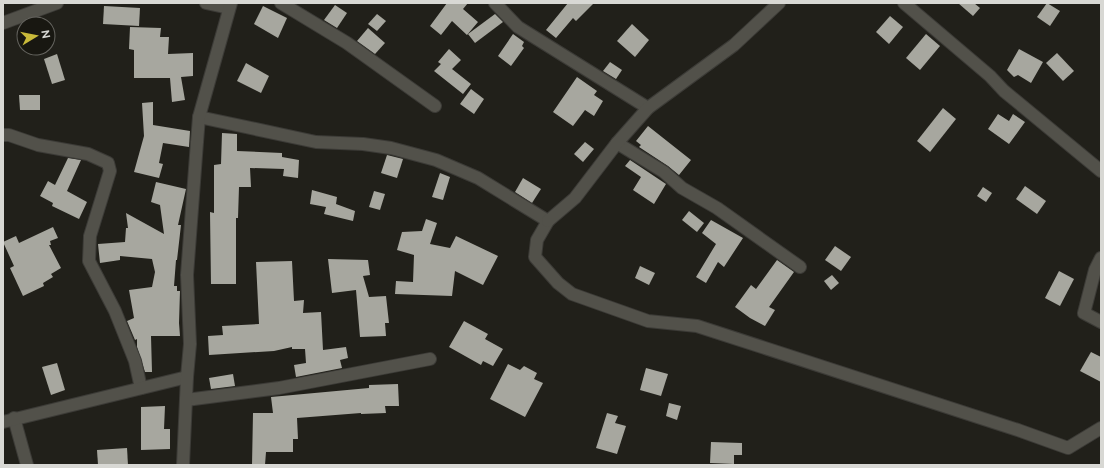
<svg xmlns="http://www.w3.org/2000/svg" width="1104" height="468" font-family="Raleway,sans-serif">
<style>
.building{fill:#a7a79f}
.lines{fill:none;stroke-linecap:round;stroke-linejoin:round}
.street-casing{stroke:#3c3b37;stroke-width:14}
.secondary-casing{stroke:#3c3b37;stroke-width:14}
.street{stroke:#52514a;stroke-width:12}
.secondary{stroke:#52514a;stroke-width:12}
</style>
<rect width="100%" height="100%" fill="#21201a"/>
<!-- building -->
<g class="building">
<path d="M447,3H468L463,9L478,22L467,35L452,21L441,35L430,26Z"/>
<path d="M568,3H594L576,21L573,18L556,38L546,30Z"/>
<path d="M958,3H974L980,8L973,16Z"/>
<path d="M1047,3L1060,11L1050,26L1037,17Z"/>
<path d="M335,5L347,13L337,28L324,20Z"/>
<path d="M104,6L140,8L139,26L103,24Z"/>
<path d="M263,6L287,18L278,38L254,24Z"/>
<path d="M377,14L386,21L377,31L368,24Z"/>
<path d="M495,14L503,22L475,43L468,34Z"/>
<path d="M890,16L903,27L889,44L876,32Z"/>
<path d="M632,24L649,40L635,57L617,41Z"/>
<path d="M130,27L161,28L160,37H169L168,54L193,53V76L181,77L185,100L172,102L170,78H134V50L129,49Z"/>
<path d="M368,28L385,43L375,54L357,41Z"/>
<path d="M513,34L524,42L522,46L524,48L511,66L498,56Z"/>
<path d="M926,34L940,46L920,70L906,58Z"/>
<path d="M449,49L461,60L452,69L471,84L463,94L434,71L441,64L438,62Z"/>
<path d="M1019,49L1043,62L1031,83L1018,75L1014,77L1007,70Z"/>
<path d="M1057,53L1074,71L1063,81L1046,63Z"/>
<path d="M57,54L65,80L52,84L44,59Z"/>
<path d="M610,62L622,70L616,79L603,71Z"/>
<path d="M246,63L269,76L261,93L237,81Z"/>
<path d="M577,77L597,91L594,95L603,101L594,116L585,110L573,126L553,112Z"/>
<path d="M471,89L484,99L474,114L460,104Z"/>
<path d="M19,95H40V110H20Z"/>
<path d="M153,102V125L190,131L189,147L163,143L159,163L163,164L159,178L134,172L144,136L142,103Z"/>
<path d="M943,108L956,119L930,152L917,141Z"/>
<path d="M998,114L1009,121L1013,114L1025,122L1009,144L988,129Z"/>
<path d="M648,126L691,160L679,175L668,166L639,147L641,145L636,141Z"/>
<path d="M222,133L237,134V151L282,153V157L299,160L298,178L283,176L284,169L250,168L251,187H239L238,218H236V284H211L210,212L214,213V165L221,164Z"/>
<path d="M585,142L594,149L583,162L574,154Z"/>
<path d="M387,155L403,159L397,178L381,173Z"/>
<path d="M68,158L81,160L67,191L87,202L79,219L52,206L53,203L40,196L48,181L55,185Z"/>
<path d="M630,160L666,184L654,204L633,190L641,177L625,166Z"/>
<path d="M440,173L450,177L443,200L432,197Z"/>
<path d="M523,178L541,189L532,203L515,192Z"/>
<path d="M156,182L186,189L178,225H181L177,260H176L174,286H177V291H180L179,323L180,336H151L152,372H145L137,347V339L135,340L127,321L134,318L129,290L152,287L155,272L152,259L120,256V260L100,263L98,244L125,242L126,228H128L126,213L164,234L160,205L151,202Z"/>
<path d="M1025,186L1046,201L1037,214L1016,199Z"/>
<path d="M983,187L992,193L986,202L977,196Z"/>
<path d="M312,190L337,197L336,204L355,211L353,221L324,214L326,207L310,204Z"/>
<path d="M374,191L385,194L380,210L369,207Z"/>
<path d="M689,211L704,223L697,232L682,220Z"/>
<path d="M426,219L437,223L430,244L450,248L456,236L498,256L483,285L455,271L452,296L395,294L396,281L413,282L414,255L397,250L402,232L422,231Z"/>
<path d="M711,220L743,238L724,267L718,262L706,283L696,277L716,244L702,233Z"/>
<path d="M53,227L58,238L50,241L51,245H49L61,268L51,274L53,277L43,283L44,286L23,296L10,268L14,266L3,242L16,236L19,243Z"/>
<path d="M835,246L851,257L841,271L825,260Z"/>
<path d="M328,259L368,260L370,275L363,276L369,297L386,296L389,323H385L386,336L360,337L356,290L332,293Z"/>
<path d="M777,260L794,272L769,307L775,310L765,326L750,318L735,307L751,285L756,289Z"/>
<path d="M292,261L294,301L304,300L303,313L321,312L323,350L346,347L348,358L340,360L342,368L296,377L294,365L306,363L305,349H292V347L274,351L209,355L208,336L223,335L222,326L259,324L256,262Z"/>
<path d="M640,266L655,273L649,285L635,278Z"/>
<path d="M1059,271L1074,279L1060,306L1045,298Z"/>
<path d="M832,275L839,283L831,290L824,281Z"/>
<path d="M464,321L488,334L485,339L503,349L493,366L483,361L481,365L449,347Z"/>
<path d="M1091,352L1101,357V382L1080,371Z"/>
<path d="M57,363L65,390L51,395L42,367Z"/>
<path d="M508,364L520,370L524,366L537,373L534,379L543,383L525,417L490,399Z"/>
<path d="M646,368L668,374L661,396L640,390Z"/>
<path d="M233,374L235,386L211,389L209,378Z"/>
<path d="M398,384L399,406H385L386,413L361,414V413L297,418L298,439H293V452H266L265,465H252L253,413H273L271,397L369,388V385Z"/>
<path d="M669,403L681,406L677,420L666,416Z"/>
<path d="M165,406L164,429H170V449L141,450V407Z"/>
<path d="M607,413L618,416L615,423L626,426L617,454L596,448Z"/>
<path d="M711,442L742,443V455H734V464L710,463Z"/>
<path d="M127,448L128,465H98L97,450Z"/>
</g>
<g class="lines">
<!-- street casing -->
<g class="street-casing">
<g id="street">
<path d="M206,3L229,8"/>
<path d="M281,3L347,43L435,106"/>
<path d="M495,3L518,27L648,108"/>
<path d="M904,3L990,76L1004,91L1101,171"/>
<path d="M3,23L57,3"/>
<path d="M199,117L316,142L363,144L391,148L436,160L478,178L548,221L537,240L535,257L558,283L572,294L648,321L697,326L1018,430L1068,448L1101,428"/>
<path d="M3,135H9L38,145L88,154L108,163L110,171L90,236L89,261L115,311L135,361L141,388"/>
<path d="M617,143L664,172L682,188L717,208L800,267"/>
<path d="M548,221L575,198L617,143L648,108L734,45L779,3"/>
<path d="M1101,258L1095,270L1084,313L1101,322"/>
<path d="M186,400L279,388L430,359"/>
<path d="M14,418L27,465"/>
<path d="M3,422L187,377"/>
</g>
</g>
<!-- secondary casing -->
<g class="secondary-casing">
<path id="secondary" d="M183,465L187,377L190,344L187,275L197,142L199,117L231,3"/>
</g>
<!-- street -->
<use href="#street" class="street"/>
<!-- secondary -->
<use href="#secondary" class="secondary"/>
</g>
<!-- border -->
<rect width="1104" height="468" fill="none" stroke="#d8d8d4" stroke-width="8"/>
<!-- north arrow -->
<g transform="translate(36 36) rotate(80)"><circle r="19" fill="#181711" stroke="#65645f"/>
<path d="M0-3L7 15L0 10L-7 15Z" fill="#c9ba3a"/>
<text y="-6" font-size="11" font-weight="bold" text-anchor="middle" fill="#d8d8d4">N</text>
</g>
</svg>
